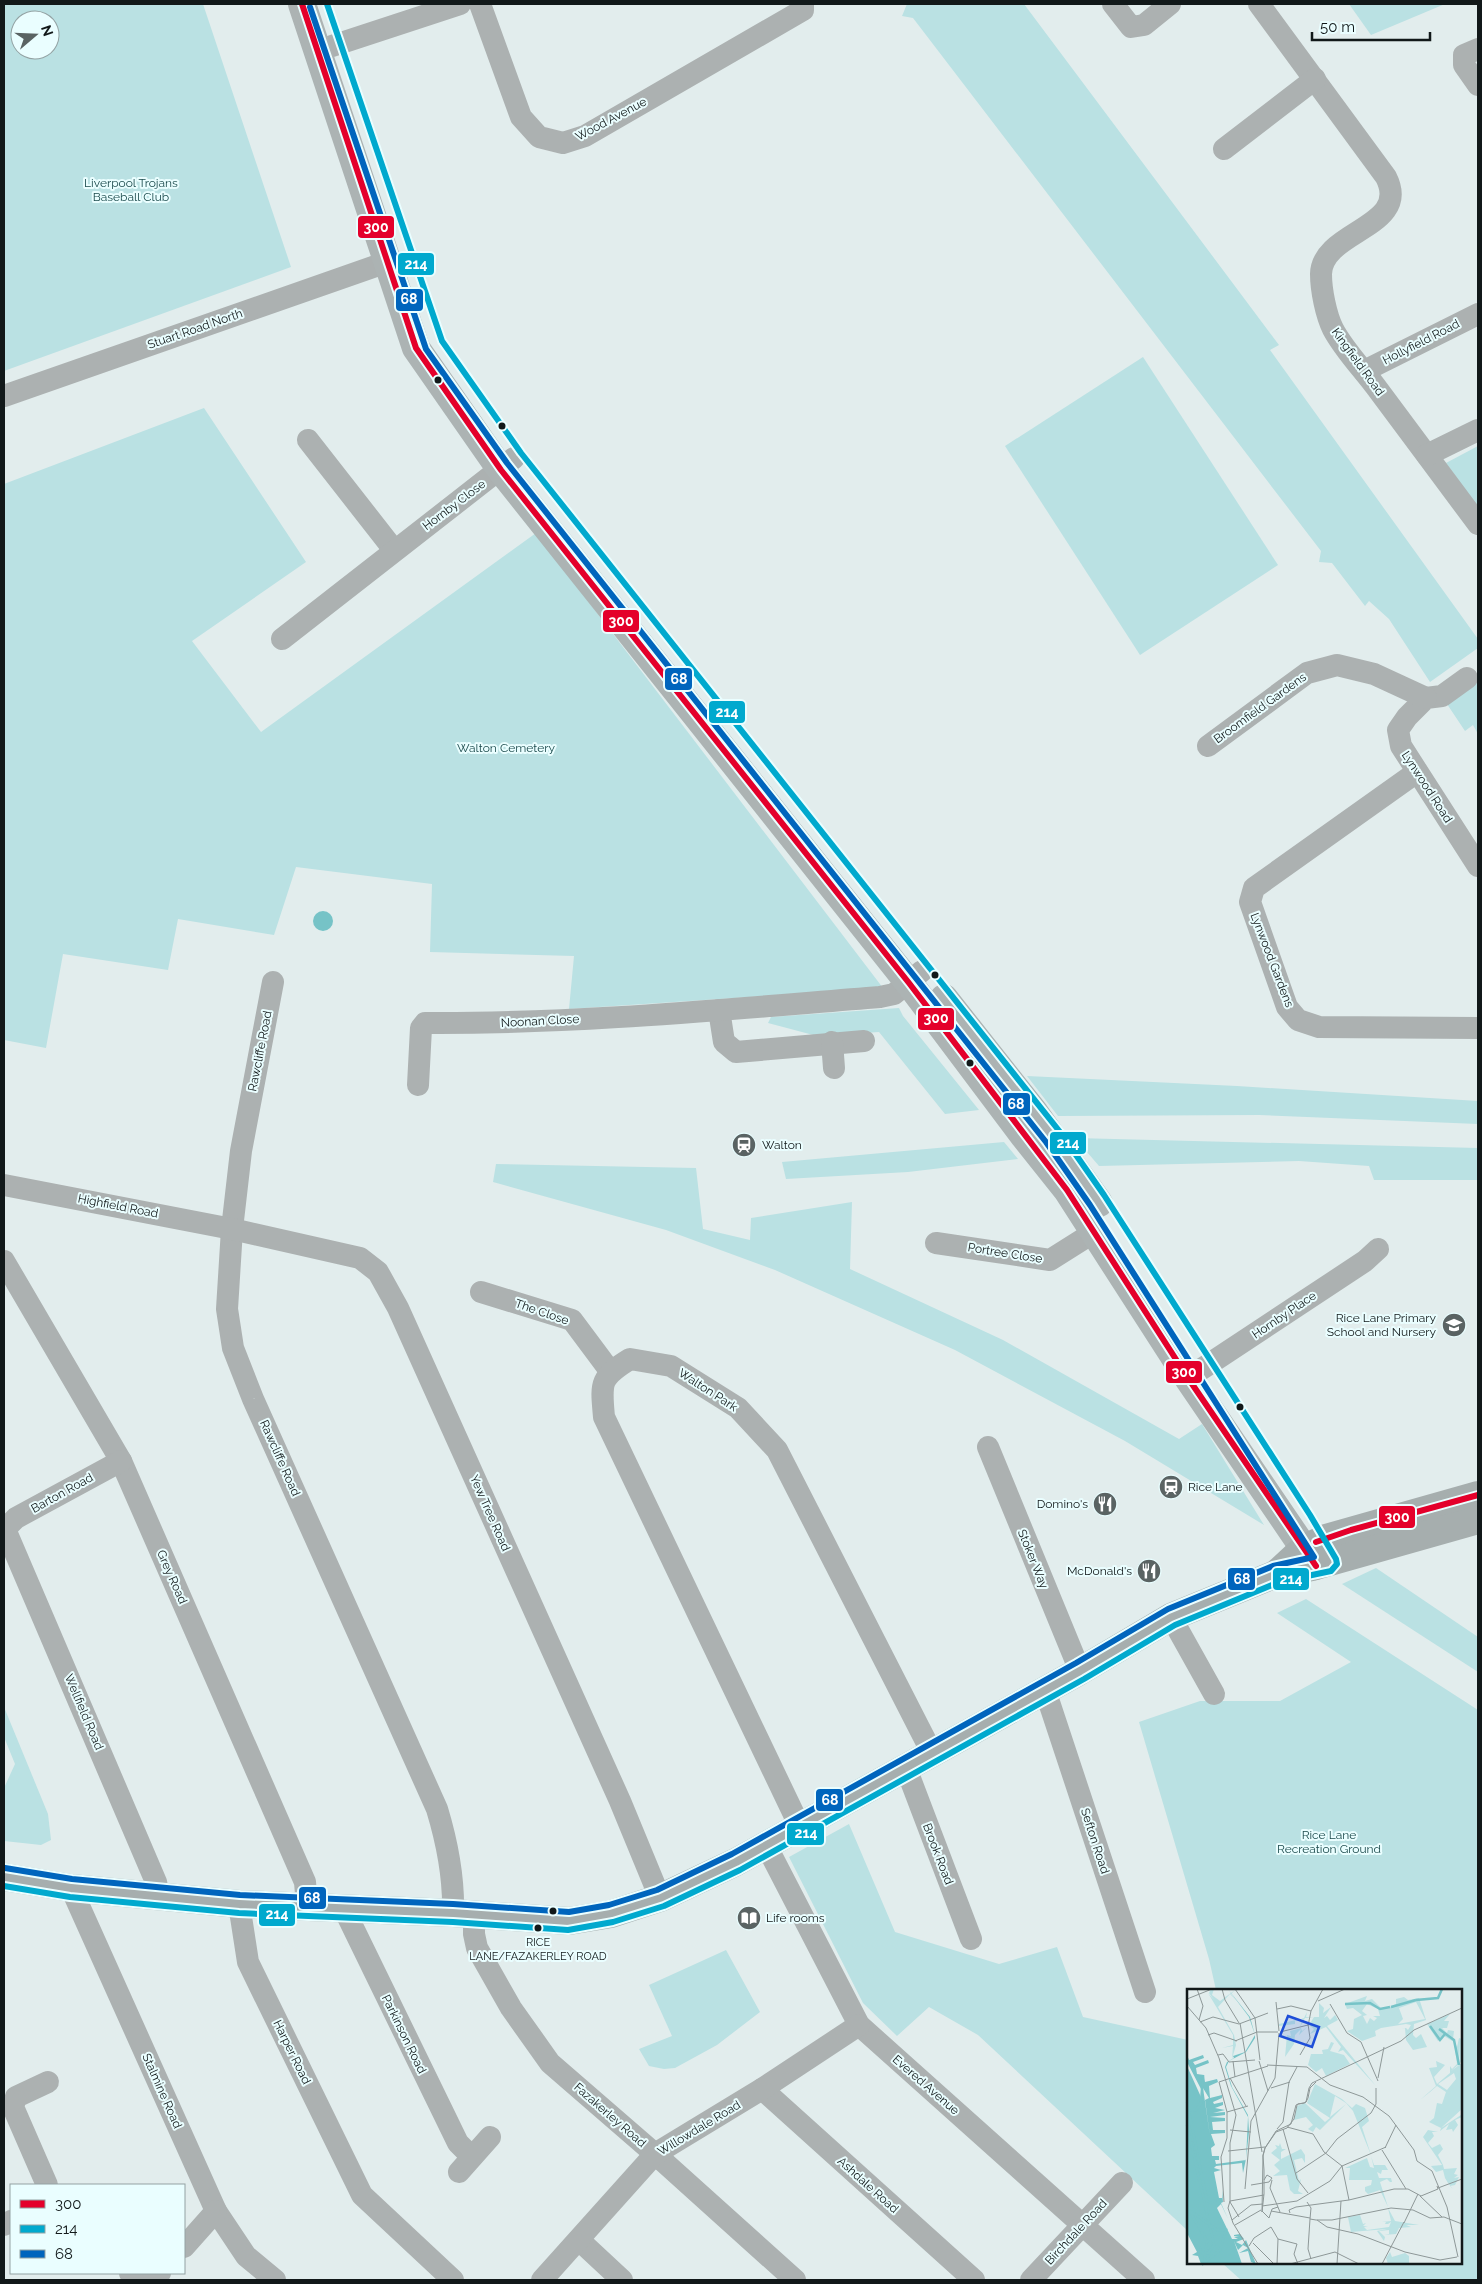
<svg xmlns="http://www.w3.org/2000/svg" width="1482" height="2284" font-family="Raleway,sans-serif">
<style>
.green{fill:#bae1e3;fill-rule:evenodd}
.water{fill:#76c3c7}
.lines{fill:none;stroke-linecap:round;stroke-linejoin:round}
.minor{stroke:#acb1b1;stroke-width:22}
.major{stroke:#acb3b3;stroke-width:28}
.highway{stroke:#a6aeae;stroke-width:28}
.bus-1-casing{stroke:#eafeff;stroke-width:10}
.bus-2-casing{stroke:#eafeff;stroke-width:10}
.bus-3-casing{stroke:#eafeff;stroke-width:10}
.bus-1{stroke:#e4002b;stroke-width:6}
.bus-2{stroke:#00a9ce;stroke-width:6}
.bus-3{stroke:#0065bd;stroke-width:6}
.bus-dot{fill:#111819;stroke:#eafeff;stroke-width:2}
.labels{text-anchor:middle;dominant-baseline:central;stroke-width:4;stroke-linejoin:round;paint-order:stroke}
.bus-label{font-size:11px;fill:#111819;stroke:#eafeff}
.street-label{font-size:12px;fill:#111819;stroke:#eafeff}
.park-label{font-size:12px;fill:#1b4a4c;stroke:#eafeff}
.poi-label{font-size:12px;fill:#111819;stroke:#eafeff;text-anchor:start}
.inset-river{fill:none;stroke:#76c3c7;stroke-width:2.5}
.inset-road{fill:none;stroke:#8e9898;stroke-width:1}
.view{fill:#1d4ed8;fill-opacity:0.15;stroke:#1d4ed8;stroke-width:2.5}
.inset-edge{fill:none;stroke:#111819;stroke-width:2.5}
.line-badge{stroke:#eafeff;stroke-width:2}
.badge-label{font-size:14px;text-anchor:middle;font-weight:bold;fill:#fff}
</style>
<rect width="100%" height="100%" fill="#e2eded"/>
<!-- green -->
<g class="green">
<path d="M4,4H203L291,267L4,371ZM20,20H50V50H20Z"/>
<path d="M907,4H1024L1279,345L1270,350L1478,639V648L1430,682L1389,619L1369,601L1365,606L1332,563L1319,562L1321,551L913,18L902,16Z"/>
<path d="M1349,4H1445L1371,35Z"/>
<path d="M1143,357L1278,565L1140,655L1005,446Z"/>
<path d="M204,408L306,562L192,641L261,732L536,533L883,988L569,1009L574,956L430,952L432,884L296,867L274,935L178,919L168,970L63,954L46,1048L4,1040V484Z"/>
<path d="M1478,446V508L1446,463Z"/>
<path d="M1478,682V734L1473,725L1465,731L1447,704Z"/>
<path d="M899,1008L903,1016L979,1110L945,1114L879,1032L817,1036L768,1023L771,1017Z"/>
<path d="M1027,1076L1237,1086L1478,1101V1124L1259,1115L1058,1116Z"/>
<path d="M1075,1138L1478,1148V1180H1374L1369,1166L1299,1161L1099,1166Z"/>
<path d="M1004,1142L1018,1159L908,1172L786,1179L782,1162Z"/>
<path d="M496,1164L696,1168L703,1229L750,1240L751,1218L852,1202L850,1269L1003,1340L1179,1439L1202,1424L1264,1525L1125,1441L955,1350L775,1270L666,1230L493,1182Z"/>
<path d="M1376,1568L1478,1637V1672L1342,1584Z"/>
<path d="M1306,1599L1478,1710V2280H1241L1222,2263H1461V1990H1216L1209,1959L1139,1722L1200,1701H1280L1351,1662L1277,1613Z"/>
<path d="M4,1707L48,1814L51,1840L41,1845L4,1841V1788L15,1764L4,1737Z"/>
<path d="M849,1824L895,1932L999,1964L1057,1947L1083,2017L1188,2040V2231L978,2035L929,2007L897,2036L863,2003L789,1857Z"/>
<path d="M726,1950L760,2012L717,2045L675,2068L664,2069L649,2066L639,2049L672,2036L649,1985Z"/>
</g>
<!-- water -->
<circle class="water" cx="323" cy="921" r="10"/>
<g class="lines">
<!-- minor -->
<g class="minor">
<path d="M480,4L521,117L539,137L563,143L585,136L803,10V4"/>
<path d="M1113,4L1131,27L1144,25L1170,4"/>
<path d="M1259,4L1386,177C1412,228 1322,230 1321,274C1321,290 1326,315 1333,329C1344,350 1362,368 1376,387C1410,433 1444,478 1478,524"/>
<path d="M332,46L460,4"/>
<path d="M1478,49L1464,55V65L1478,85"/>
<path d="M1224,149L1315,79"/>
<path d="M1364,371L1478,314"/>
<path d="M4,396L387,262"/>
<path d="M308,440L394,550"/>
<path d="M1427,455L1478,430"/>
<path d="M282,639L514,458"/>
<path d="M1467,678L1442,696L1426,698L1407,717L1398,730L1401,746L1478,866"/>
<path d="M1208,746L1307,673L1337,665L1374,674L1426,698"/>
<path d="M1417,772L1254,888L1250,902L1287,1007L1298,1020L1319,1027L1478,1028"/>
<path d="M273,982L241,1151L232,1229L227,1309L233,1348L253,1399L437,1809C447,1842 454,1878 453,1913"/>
<path d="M719,1010L724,1042L736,1052L864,1041"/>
<path d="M832,1042L834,1068"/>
<path d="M418,1085L421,1028L425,1023C577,1024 729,1009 880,997L894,994L922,971"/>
<path d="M4,1185L232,1229L360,1258L378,1272L398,1308L620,1801L660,1898"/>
<path d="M936,1243L1050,1260L1096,1231"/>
<path d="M4,1261L121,1461L305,1882L307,1906"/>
<path d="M481,1292L572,1320L610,1371"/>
<path d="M1188,1378L1365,1261L1378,1249"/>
<path d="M988,1447L1080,1671"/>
<path d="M121,1461L16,1518L5,1529L156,1882L159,1897"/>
<path d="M1171,1617L1214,1694"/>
<path d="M1045,1690L1145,1992"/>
<path d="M906,1768L971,1939"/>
<path d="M800,1827L604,1417C601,1383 599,1378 630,1359L671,1366L738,1408L777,1450L932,1753"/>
<path d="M766,1845L859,2025L1144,2280"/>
<path d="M71,1888L216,2211L246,2256L275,2280"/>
<path d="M239,1904L248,1962L362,2195L453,2280"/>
<path d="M343,1907L458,2143L471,2156"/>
<path d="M474,1915V1934L477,1948L511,2008L550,2063L655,2154L795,2280"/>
<path d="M762,2089L974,2280"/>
<path d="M459,2172L490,2137"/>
<path d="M47,2185L13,2107L16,2097L48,2082"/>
<path d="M4,2225L11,2221"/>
<path d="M579,2240L622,2280"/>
<path d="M184,2247L216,2211"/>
<path d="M130,2273L138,2280"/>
<path d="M153,2280L160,2273"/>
<path d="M542,2280L655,2154L762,2089L859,2025"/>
<path d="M1031,2280L1122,2183"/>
</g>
<!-- major -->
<g class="major">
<path d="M302,4L416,348L501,470L909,983L1024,1136L1067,1190L1188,1378L1316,1566"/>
<path d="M944,998L1035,1113L1099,1203"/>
</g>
<!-- highway -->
<g class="highway">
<path d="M1276,1574L1303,1549L1326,1538L1478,1495"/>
<path d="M4,1877L71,1888L239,1904L453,1913L569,1921L611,1914L660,1898L736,1862L1080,1671L1171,1617L1276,1574L1312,1567L1478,1520"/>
</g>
<!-- bus-1 casing -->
<g class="bus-1-casing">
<g id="bus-1">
<path d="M302,4L416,348L501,470L909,983L1067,1190L1188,1378L1316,1566"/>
<path d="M1316,1542L1351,1530L1478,1495"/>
</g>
</g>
<!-- bus-2 casing -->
<g class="bus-2-casing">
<path id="bus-2" d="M4,1886L70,1897L239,1913L453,1922L568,1930L613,1922L664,1906L740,1870L1084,1679L1175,1625L1279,1582L1331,1571L1337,1564L1336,1559L1310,1515L1104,1195L1060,1132L521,453L442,341L327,4"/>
</g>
<!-- bus-3 casing -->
<g class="bus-3-casing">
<path id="bus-3" d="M5,1868L72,1879L240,1895L453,1904L569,1912L609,1905L657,1890L732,1854L1076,1663L1168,1609L1273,1566L1314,1557L1090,1205L1046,1142L507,463L426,349L310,7"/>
</g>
<!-- bus-1 -->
<use href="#bus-1" class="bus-1"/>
<!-- bus-2 -->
<use href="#bus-2" class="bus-2"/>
<!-- bus-3 -->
<use href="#bus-3" class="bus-3"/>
</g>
<!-- icons -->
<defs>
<g id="station-disc" transform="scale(1.25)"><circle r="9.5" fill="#5a6363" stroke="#eafeff"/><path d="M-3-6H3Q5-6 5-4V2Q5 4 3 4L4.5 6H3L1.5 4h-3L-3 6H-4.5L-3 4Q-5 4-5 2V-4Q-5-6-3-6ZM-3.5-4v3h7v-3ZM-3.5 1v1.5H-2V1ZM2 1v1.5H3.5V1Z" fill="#fff"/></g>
<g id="school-disc" transform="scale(1.25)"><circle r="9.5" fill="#5a6363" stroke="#eafeff"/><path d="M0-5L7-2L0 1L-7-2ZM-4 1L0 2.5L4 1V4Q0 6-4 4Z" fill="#fff"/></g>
<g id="restaurant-disc" transform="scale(1.25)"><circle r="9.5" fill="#5a6363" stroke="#eafeff"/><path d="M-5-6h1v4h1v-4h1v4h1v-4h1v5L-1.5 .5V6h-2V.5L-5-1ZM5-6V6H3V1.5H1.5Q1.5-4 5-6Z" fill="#fff"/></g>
<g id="library-disc" transform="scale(1.25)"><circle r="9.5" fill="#5a6363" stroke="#eafeff"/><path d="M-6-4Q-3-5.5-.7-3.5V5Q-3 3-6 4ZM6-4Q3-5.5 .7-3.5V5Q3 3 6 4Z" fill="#fff"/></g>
</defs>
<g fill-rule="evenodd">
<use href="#station-disc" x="744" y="1145"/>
<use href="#school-disc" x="1454" y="1325"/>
<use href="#station-disc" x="1171" y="1487"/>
<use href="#restaurant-disc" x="1105" y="1504"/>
<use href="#restaurant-disc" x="1149" y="1571"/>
<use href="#library-disc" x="749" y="1918"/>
</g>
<!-- markers -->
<g class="bus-dot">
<circle cx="438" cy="380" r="4.5"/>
<circle cx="502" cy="426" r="4.5"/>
<circle cx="935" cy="975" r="4.5"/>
<circle cx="970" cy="1063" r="4.5"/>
<circle cx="1240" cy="1407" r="4.5"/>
<circle cx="553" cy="1911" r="4.5"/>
<circle cx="538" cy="1928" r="4.5"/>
</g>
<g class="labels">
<!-- bus labels -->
<g class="bus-label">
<text x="538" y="1942">RICE<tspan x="538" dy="14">LANE/FAZAKERLEY ROAD</tspan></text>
</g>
<!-- street labels -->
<g class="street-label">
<text transform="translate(611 119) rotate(-28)">Wood Avenue</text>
<text transform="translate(195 329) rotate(-19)">Stuart Road North</text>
<text transform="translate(1421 342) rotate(-27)">Hollyfield Road</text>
<text transform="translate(1358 362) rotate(54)">Kingfield Road</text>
<text transform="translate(454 505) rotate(-37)">Hornby Close</text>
<text transform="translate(1260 708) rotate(-36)">Broomfield Gardens</text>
<text transform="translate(1427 787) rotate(57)">Lynwood Road</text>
<text transform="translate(1272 960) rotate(69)">Lynwood Gardens</text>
<text transform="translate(540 1021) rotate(-3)">Noonan Close</text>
<text transform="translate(260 1051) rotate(-79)">Rawcliffe Road</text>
<text transform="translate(118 1206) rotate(11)">Highfield Road</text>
<text transform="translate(1005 1253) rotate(9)">Portree Close</text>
<text transform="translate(542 1312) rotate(19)">The Close</text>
<text transform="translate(1284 1315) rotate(-34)">Hornby Place</text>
<text transform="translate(708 1390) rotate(33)">Walton Park</text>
<text transform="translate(280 1458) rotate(66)">Rawcliffe Road</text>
<text transform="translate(62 1493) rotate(-29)">Barton Road</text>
<text transform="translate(490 1513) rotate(66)">Yew Tree Road</text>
<text transform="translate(1033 1559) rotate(68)">Stoker Way</text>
<text transform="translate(172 1577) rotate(66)">Grey Road</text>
<text transform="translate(84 1712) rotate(67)">Wellfield Road</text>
<text transform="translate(1095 1841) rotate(72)">Sefton Road</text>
<text transform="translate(938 1854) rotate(69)">Brook Road</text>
<text transform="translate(404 2034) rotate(64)">Parkinson Road</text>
<text transform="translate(292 2052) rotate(64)">Harper Road</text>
<text transform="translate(926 2085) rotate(41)">Evered Avenue</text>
<text transform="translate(162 2091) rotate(66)">Stalmine Road</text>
<text transform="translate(610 2115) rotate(41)">Fazakerley Road</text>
<text transform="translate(699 2128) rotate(-31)">Willowdale Road</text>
<text transform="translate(868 2185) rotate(42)">Ashdale Road</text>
<text transform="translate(1076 2232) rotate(-47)">Birchdale Road</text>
</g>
<!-- park labels -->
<g class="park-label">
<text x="131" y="183">Liverpool Trojans<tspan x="131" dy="14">Baseball Club</tspan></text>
<text x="506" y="748">Walton Cemetery</text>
<text x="1329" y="1835">Rice Lane<tspan x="1329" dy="14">Recreation Ground</tspan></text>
</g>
<!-- poi labels -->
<g class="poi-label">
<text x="762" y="1145">Walton</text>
<text x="1436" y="1318" text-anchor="end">Rice Lane Primary<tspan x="1436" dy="14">School and Nursery</tspan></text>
<text x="1188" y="1487">Rice Lane</text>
<text x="1088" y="1504" text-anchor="end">Domino's</text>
<text x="1132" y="1571" text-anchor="end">McDonald's</text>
<text x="766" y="1918">Life rooms</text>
</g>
</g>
<!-- overview -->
<g transform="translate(1187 1989)">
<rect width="275" height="275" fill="#e2eded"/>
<path d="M24,0H27L25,6L33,12L48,1L44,5L51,13L43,5L31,18L47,46L49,56L45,70L46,57L35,59L46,56V46L21,4L27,11L22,4ZM180,7L178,12L185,10L194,19L203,18L209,15V10L217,8L221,11L232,9L239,31L227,35L226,46L229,49L234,45L240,58L226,61L219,51L218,39L214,40L219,39L221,41L224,36L219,35L194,39L188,42L189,47L175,52L160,42L166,40L167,30L175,26L166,19L160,20L158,15ZM229,13L238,30L211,35L216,30L212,19ZM180,15L191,20L193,27H186L190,29L187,32L183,29L180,35L176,27L180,26L175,22ZM132,14L137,19L136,24L144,18L137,29L140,27L143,31L148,26L151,31L140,37L189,97L156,61L151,63L154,58L139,38L123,45L127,40L122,36L127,28L118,29L113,38L116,29L108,32V35L92,37V35L117,29L120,23L119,28H132ZM263,25L257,32H262L260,39H255L260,44L261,41L267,42L266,50L270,58L272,49L275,50V72L273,74L272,53V75L264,82L275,74V120L254,139L274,126L275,128L268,131L271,136L266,143L265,140L259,141L262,135L253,142L254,139L242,133L247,129L250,114L255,115L259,103L250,97L243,103L233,111L249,97L242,79L250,78L249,72L258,76L247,88L250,95L263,84V77L265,80L270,75L267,53L257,47L251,52L240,35ZM267,84L269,90L260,101L251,95ZM121,37L112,46L114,40L108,46L107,55L98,68L100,46L104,47L103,42L114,39L115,42ZM144,53L147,54L143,62L157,66L163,75L139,87L135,79L129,83L121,76L124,65H136L135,61L141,60ZM128,95L155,110L165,119L169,115L178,119L182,132L175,138L184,166L166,122L159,114L148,107L143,128L159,115L133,141L129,138L126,143L121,140L126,136L119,128L107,131L110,117L118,114L138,133L143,129L120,114ZM241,141L251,143H245L247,147L241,154L245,159L253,155L256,160L251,166L256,176L257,180L270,179L267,185L271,186L267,189L272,188L268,196L263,197L266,200L261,194L258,189L256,181L249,183L244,177L255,176L236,148ZM93,154L95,160H99L94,163V170L114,160L118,166V174L115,169L107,171L112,192L114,190L111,202L116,205H107L103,201L100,186L86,187L93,182L87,176L93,171L84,164L90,159L88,156L92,157ZM184,167L187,176H198L201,181H195L194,185L190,183L192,189H204L205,193H197H203L200,190L193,193L201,218L193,201L181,205L178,202V198L184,196L185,191H162L163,179H158L180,169L183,178L187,179ZM201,219L208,232L232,236H219L224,238L212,239L209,245L197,246L202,245V241L192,242L198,248L197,252L190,242L200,240L164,243L161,228L173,226L176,235L179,234L176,237H181L177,238L180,241L202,238L204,233L201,235H198L199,233H195L204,232ZM203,263L205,268L218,264L222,267V275H201L199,269Z" fill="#bae1e3" fill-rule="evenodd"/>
<path d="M41,0L63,28L68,46V49L59,63L42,72L39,78L45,98L61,126L62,143L59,170L56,184L55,174L29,177L27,179L34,181L27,183L32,209H35V201L36,213L34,214L41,230L34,215L30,219L45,250H51L47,248L52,247H47V246L53,245L57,250L49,253L55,256L59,251L69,275L64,273L61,262L52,264L61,259L56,256L51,261L47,252L55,275H14L11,267L5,266L10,263L0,244V77L14,108V100L0,73V66L2,71L16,66L17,69L6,73L8,76L21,71L22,74L9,79L10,85L17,86L18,93L30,90L31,93L22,97L23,109L35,106V109L26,113L27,115L36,113V116L28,119L38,121L26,124L38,123V126L23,128L38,129V132L25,133L26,141H38V144L24,145L28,156L24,159L25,167H32V171H28L29,175L59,171L61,128L44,97L38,78L40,73L47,69L46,67L58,63L68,46L62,28ZM16,99L22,109L18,111L23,147Z" fill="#76c3c7" fill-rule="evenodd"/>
<path class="inset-river" d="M229,11L251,9L255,0M158,15L183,14L193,20L203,18M204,18L229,11M243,37L253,51L258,45M252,40L267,51L272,76M0,113L20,212L24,214L29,211M0,122L9,121L14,114L16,86M0,136L27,256L21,264L14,263L13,258M2,221L30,241H39L33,261L17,274L20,252Z"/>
<path class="inset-road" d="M10,0L16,17L12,31M35,0L38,11L52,34M48,0L68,29L73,71M0,10L25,0M131,12L158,0M89,13L92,42M143,15L160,44L174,53L191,92M0,17L19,39L32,69L49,126L43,154V213M90,20L104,17L124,22M13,33L26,28L52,35M53,34L75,163M52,35L81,24M121,37L124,22L136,0M93,43L121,36M21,46L27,44L50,52M48,52L70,43H91M31,66L36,65L42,73L68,71M113,66L123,49L121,35M46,72L48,88M72,72L81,102M80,76L120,78L143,96L176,108L202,127L227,161L230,172L245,182L260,218L271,268M43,89L59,117M191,89L197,58M38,91L81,77M129,93L123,99L121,109L119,113L117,114L111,115L110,116L107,130L103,135L100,139L89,143L78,159L76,167L77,181V205L75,223L76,166L78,159L89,142L104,135L109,116L111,115L117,114L119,113L122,99L125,94L214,52L227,41L275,19M84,99L103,93M40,123L61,117M100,138L126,145L137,163L155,177M90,140L96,133L102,93L110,78M96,140L110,190L121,204M43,141L64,143M198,159L209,136M195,161L219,200M41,162L78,158M155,177L162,211M109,184L139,164L150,150L184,124L189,115V99M85,191L83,199L93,223M64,196L82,193L85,189L80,186L77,191M251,199L275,190M58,200L64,132L88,89L92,44M233,207L255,228M37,213L34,168L40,149V123L32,93L38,91M43,213L52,228M120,213L124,219L123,230L129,231H145L204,219L226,221L243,229L257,228L275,235M75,217L110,212L143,192L155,177L199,158M75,222L82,229L85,220L91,218M84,222L123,229M103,224L102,221L109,218L162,211L207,200H221L234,207L251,200L250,197M123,230L121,260L124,270M45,231L64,216L76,215M130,231L140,238L171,245L218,263L253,271L270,268M217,234L231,205M48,236L74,221M84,238L91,250L90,275M91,250L110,255L107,265L111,275M66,254L87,275M62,257L67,249L84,238M71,275L46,234L41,219L43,212L77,206M103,275L148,263L172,275M150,275L154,212M195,275L217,233"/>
<path class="view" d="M101,27L132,38L125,58L93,47Z"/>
<rect width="275" height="275" class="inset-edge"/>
</g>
<g class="line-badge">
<rect x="357" y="215" width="38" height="24" rx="5" fill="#e4002b"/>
<rect x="397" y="252" width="38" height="24" rx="5" fill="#00a9ce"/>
<rect x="395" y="288" width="29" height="24" rx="5" fill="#0065bd"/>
<rect x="602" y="609" width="38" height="24" rx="5" fill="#e4002b"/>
<rect x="664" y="667" width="29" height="24" rx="5" fill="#0065bd"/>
<rect x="708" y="700" width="38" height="24" rx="5" fill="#00a9ce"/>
<rect x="917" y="1007" width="38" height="24" rx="5" fill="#e4002b"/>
<rect x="1002" y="1092" width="29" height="24" rx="5" fill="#0065bd"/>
<rect x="1049" y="1131" width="38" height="24" rx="5" fill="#00a9ce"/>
<rect x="1165" y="1360" width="38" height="24" rx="5" fill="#e4002b"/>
<rect x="1378" y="1505" width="38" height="24" rx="5" fill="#e4002b"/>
<rect x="1227" y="1567" width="29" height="24" rx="5" fill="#0065bd"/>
<rect x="1272" y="1567" width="38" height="24" rx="5" fill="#00a9ce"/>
<rect x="815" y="1788" width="29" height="24" rx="5" fill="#0065bd"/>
<rect x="786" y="1822" width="39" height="24" rx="5" fill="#00a9ce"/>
<rect x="298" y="1886" width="29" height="24" rx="5" fill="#0065bd"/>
<rect x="258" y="1903" width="38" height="24" rx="5" fill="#00a9ce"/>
</g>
<g class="badge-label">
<text x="376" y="232">300</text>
<text x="416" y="269">214</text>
<text x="409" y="304">68</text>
<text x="621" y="626">300</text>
<text x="679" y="684">68</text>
<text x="727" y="717">214</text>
<text x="936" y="1023">300</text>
<text x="1016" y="1109">68</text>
<text x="1068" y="1148">214</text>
<text x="1184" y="1377">300</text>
<text x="1397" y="1522">300</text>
<text x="1242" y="1584">68</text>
<text x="1291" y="1584">214</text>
<text x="830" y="1805">68</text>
<text x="806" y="1838">214</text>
<text x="312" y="1903">68</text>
<text x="277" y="1919">214</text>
</g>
<!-- border -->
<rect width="1482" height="2284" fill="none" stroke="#111819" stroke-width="10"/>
<!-- legend -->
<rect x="10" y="2184" width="175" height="90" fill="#eafeff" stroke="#93a2a3"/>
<rect x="20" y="2200" width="25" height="8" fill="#e4002b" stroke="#93a2a3"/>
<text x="55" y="2209" font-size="15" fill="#111819">300</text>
<rect x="20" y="2225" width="25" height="8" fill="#00a9ce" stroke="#93a2a3"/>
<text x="55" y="2234" font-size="15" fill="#111819">214</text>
<rect x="20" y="2250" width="25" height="8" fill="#0065bd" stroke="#93a2a3"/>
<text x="55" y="2259" font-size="15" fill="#111819">68</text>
<!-- north arrow -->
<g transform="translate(35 35) rotate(71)"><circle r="24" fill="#eafeff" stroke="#93a2a3"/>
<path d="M0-4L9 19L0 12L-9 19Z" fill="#5a6363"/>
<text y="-8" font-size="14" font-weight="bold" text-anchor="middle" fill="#111819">N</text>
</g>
<!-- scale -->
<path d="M1312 32v8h118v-8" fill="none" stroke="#111819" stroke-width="2.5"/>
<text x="1320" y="32" font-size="15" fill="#111819" stroke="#eafeff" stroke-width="4" paint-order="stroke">50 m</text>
</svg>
